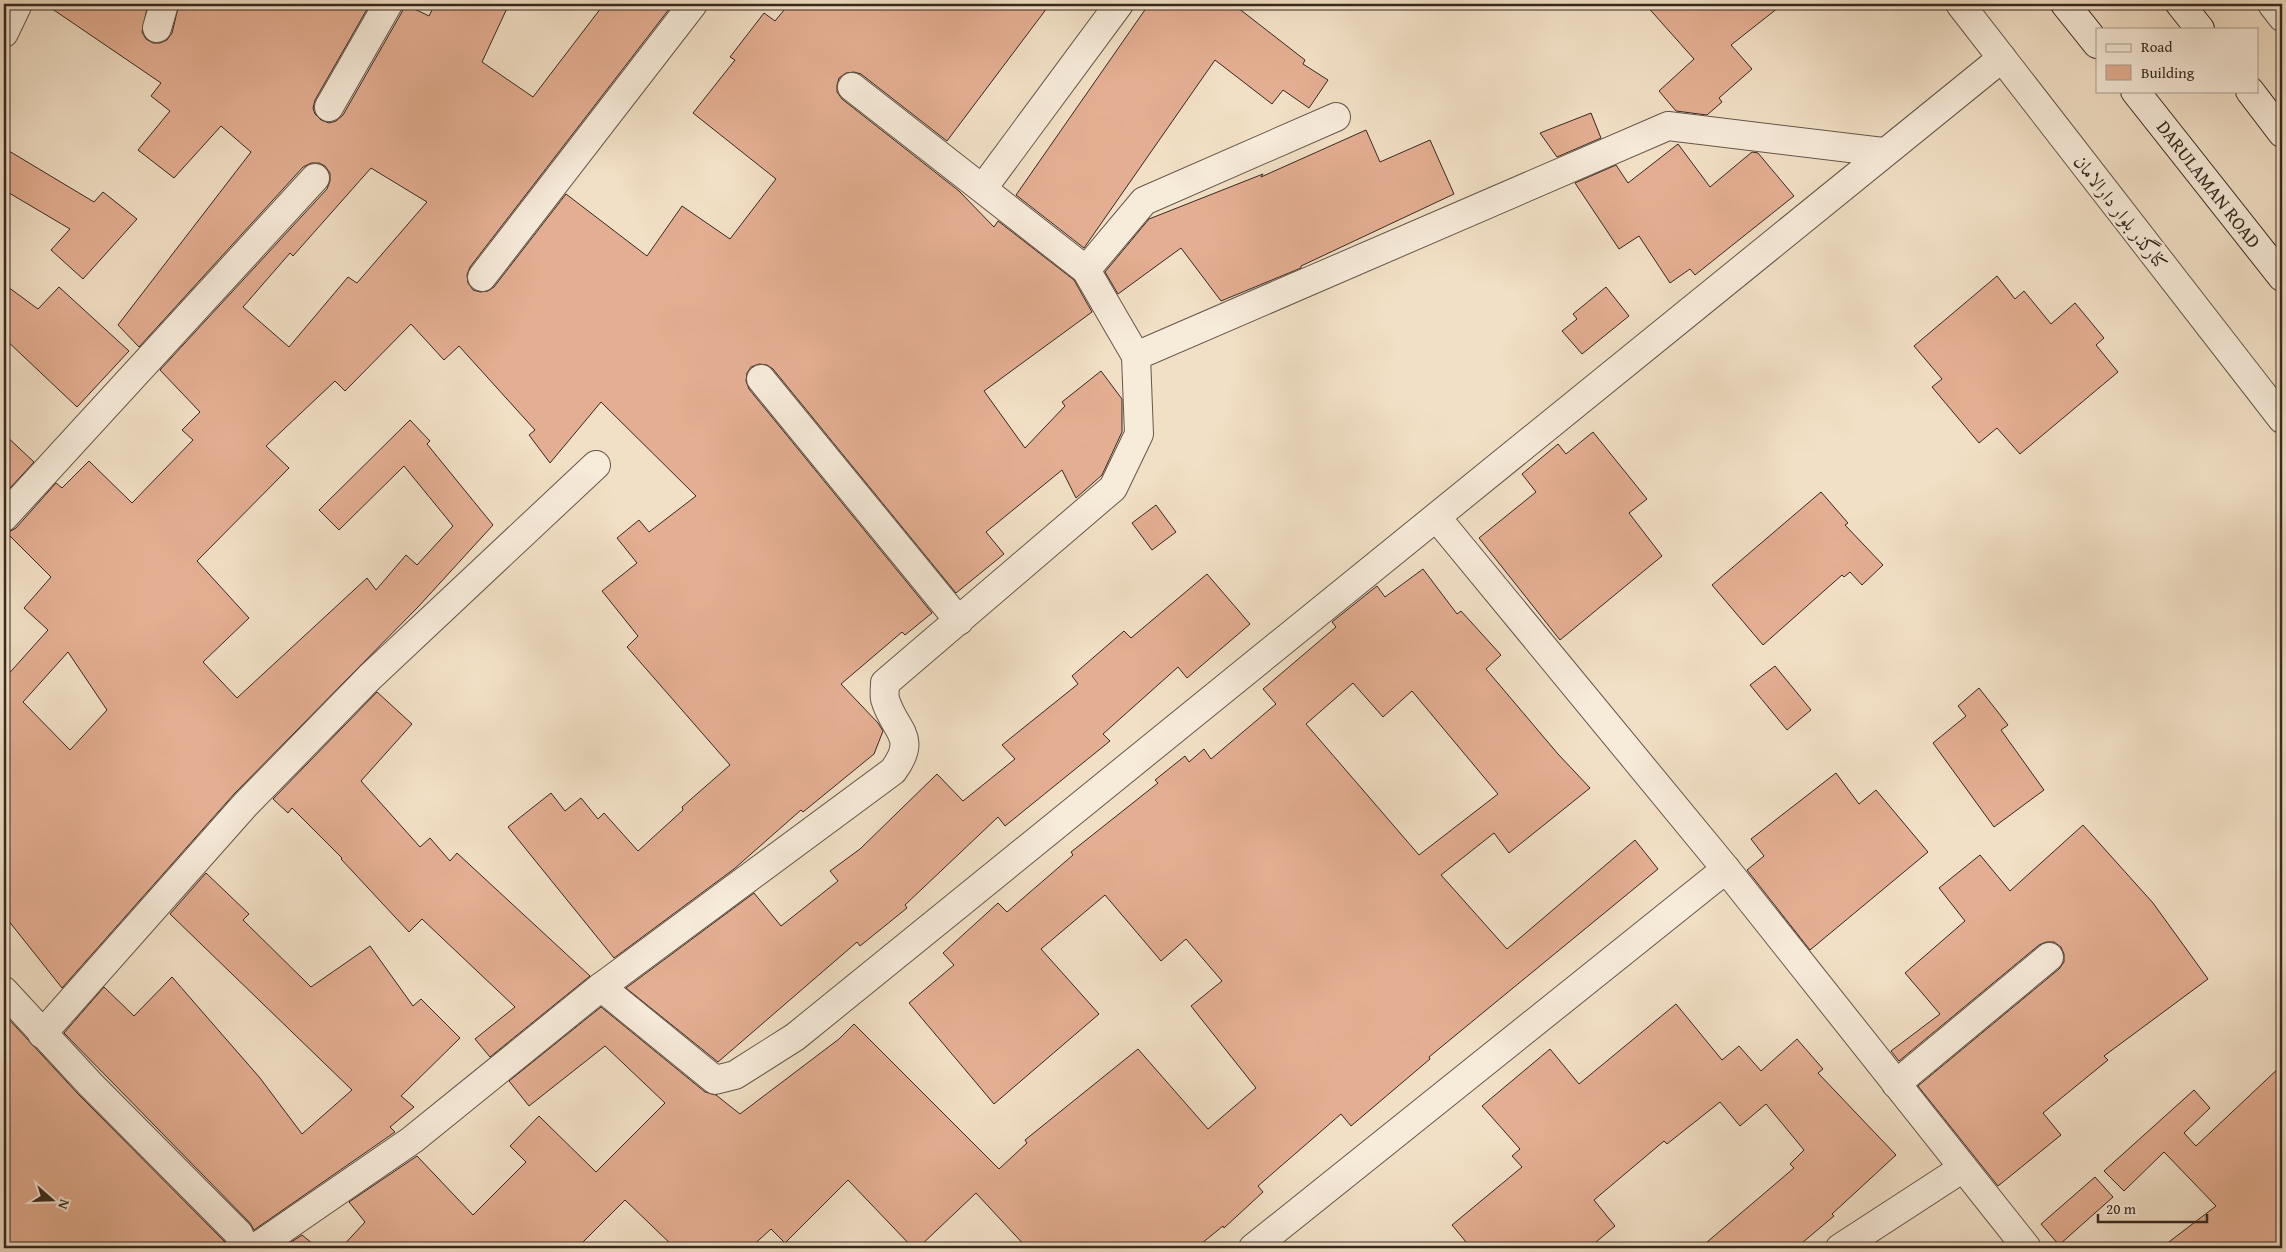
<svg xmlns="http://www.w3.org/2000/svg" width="2286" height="1252" font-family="'Gentium Book Plus',Amiri,serif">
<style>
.building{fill:#e4ae92;stroke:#362920;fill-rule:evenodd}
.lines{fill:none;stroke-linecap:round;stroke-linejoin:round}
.minor-casing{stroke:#65574a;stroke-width:30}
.tertiary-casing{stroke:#65574a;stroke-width:30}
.secondary-casing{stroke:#362920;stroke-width:30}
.minor{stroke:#f7ebda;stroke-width:28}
.tertiary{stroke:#f7ebda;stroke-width:28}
.secondary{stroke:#f7ebda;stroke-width:28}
.labels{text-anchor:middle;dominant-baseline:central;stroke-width:4.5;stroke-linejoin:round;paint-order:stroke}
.street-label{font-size:19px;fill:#362920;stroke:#f7ebda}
</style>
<rect width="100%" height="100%" fill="#f2e0c6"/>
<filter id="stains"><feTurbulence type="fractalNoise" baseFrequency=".004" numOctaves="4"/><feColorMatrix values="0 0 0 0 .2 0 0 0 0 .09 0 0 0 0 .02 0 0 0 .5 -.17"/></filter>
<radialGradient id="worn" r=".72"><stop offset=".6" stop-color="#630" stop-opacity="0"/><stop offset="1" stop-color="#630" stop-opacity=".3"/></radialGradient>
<!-- building -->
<g class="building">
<path d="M45,4H148L142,32L146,39L153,43H160L167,40L172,33L179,4H370L315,100L313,108L315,114L321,120L329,123L336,121L343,115L402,12L404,4L429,16L435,4H509L482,62L533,97L604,4H673L470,267L467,275L468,283L473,290L480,292L488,291L494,287L566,194L647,256L682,206L730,239L776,179L693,113L735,60L730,57L764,13L775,21L789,4H1050L947,141L861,74L854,72L846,73L839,78L837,85V92L842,99L959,191L994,227L998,221L1074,280L1092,312L984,391L1025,448L1065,406L1062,402L1101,371L1122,399V432L1102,475L1076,498L1062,470L986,532L1004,554L956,593L773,369L767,365L759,364L751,367L747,373L746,381L749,389L932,613L905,635L902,632L841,684L878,723L883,731L874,754L803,812L801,810L734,869L614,958L508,827L551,793L565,811L581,798L598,819L604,813L638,851L683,810L682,807L730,765L627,647L638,636L602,591L637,563L617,538L639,520L649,532L696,496L601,402L550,463L529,435L535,430L459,346L444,360L411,324L345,391L335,381L266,446L289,468L197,561L249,618L203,662L237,698L367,578L376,590L406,555L417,565L453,526L404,466L339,530L319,510L410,420L430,441L427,444L493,525L418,607L234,794L62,988L4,915V679L48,630L24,608L51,577L7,533L16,528L56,483L62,488L89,461L132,503L193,440L182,430L200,412L160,370L327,189L330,181V173L325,166L319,163H311L303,167L139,347L118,325L251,152L221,126L174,178L138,150L170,111L151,96L161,83ZM371,168L427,202L357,283L348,277L289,347L243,307L290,253L293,256ZM68,652L107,710L70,750L23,702Z"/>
<path d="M1149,4H1233L1305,60L1303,64L1328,80L1309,108L1283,90L1272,104L1215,60L1084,248L1016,195Z"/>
<path d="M1645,4H1783L1731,45L1752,69L1719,98L1722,102L1707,115L1676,111L1659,91L1694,59Z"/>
<path d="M1591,113L1601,138L1557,157L1540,133Z"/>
<path d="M1366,130L1380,162L1430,140L1454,194L1301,266V268L1221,301L1181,248L1118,294L1105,272L1149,219L1263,174L1261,177Z"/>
<path d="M1678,144L1710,187L1752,152L1758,153L1794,196L1695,275L1690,269L1670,283L1639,236L1619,249L1575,183L1616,165L1628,183Z"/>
<path d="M4,148L94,202L103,192L137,219L83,279L51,250L70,229L4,190Z"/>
<path d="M1997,276L2015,299L2024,291L2051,324L2075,303L2104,338L2096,345L2118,372L2020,454L1997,428L1979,443L1932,387L1942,379L1914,346Z"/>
<path d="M4,284L38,309L59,287L129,351L77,407L4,338Z"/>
<path d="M1606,287L1629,316L1582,354L1562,331L1577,319L1573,314Z"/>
<path d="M1593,432L1647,499L1629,513L1662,556L1560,640L1479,538L1536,492L1522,474L1558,444L1566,454Z"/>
<path d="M4,434L34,462L10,488L4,482Z"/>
<path d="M1821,492L1848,523L1845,525L1883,565L1862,585L1850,572L1844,577L1842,575L1763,645L1712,585Z"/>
<path d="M1156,505L1176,532L1152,550L1132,523Z"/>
<path d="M1423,569L1457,614L1461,611L1501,655L1486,669L1558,754L1590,788L1509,853L1494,833L1441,875L1507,949L1635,840L1658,869L1429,1057L1430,1059L1351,1126L1341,1114L1258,1186L1263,1192L1224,1228L1223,1226L1196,1248H1027L976,1193L918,1248H913L848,1180L785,1243L771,1229L750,1248H675L625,1200L577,1248H341L365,1222L349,1202L417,1156L473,1215L526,1162L510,1146L539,1116L596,1172L665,1103L605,1046L529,1106L509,1081L601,1007L705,1092L716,1095L740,1114L839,1039L854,1024L999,1169L1027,1143L1025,1140L1138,1049L1208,1129L1256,1088L1191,1006L1222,981L1186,939L1161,961L1105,895L1041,949L1099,1014L994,1104L909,1003L954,965L943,953L998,903L1007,912L1073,855L1071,852L1158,783L1155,780L1185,756L1189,762L1204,749L1211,759L1276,704L1263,689L1336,627L1332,622L1377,586L1385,597ZM1353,683L1383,717L1412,691L1498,794L1419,855L1306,724Z"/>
<path d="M1207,574L1250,624L1187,678L1178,667L1103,734L1110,741L1005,826L998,817L905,905L907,908L860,946L857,942L718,1062L626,988L754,893L781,926L838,881L830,871L860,849L937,774L963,801L1015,759L1002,745L1078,684L1072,676L1124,631L1131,638Z"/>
<path d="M1775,666L1811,710L1787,730L1750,685Z"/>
<path d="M1979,688L2008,725L2001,730L2044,790L1994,827L1933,743L1966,716L1958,706Z"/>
<path d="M377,692L412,724L361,781L420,847L430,838L450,861L457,853L590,976L490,1057L475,1039L515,1007L422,919L409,932L341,859L342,858L292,808L288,813L273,799Z"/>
<path d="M1836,773L1859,804L1876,790L1928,852L1810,950L1747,870L1764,856L1751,839Z"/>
<path d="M2083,825L2153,903L2208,979L2104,1056L2108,1060L2043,1113L2061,1135L1998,1186L1918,1086L2059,969L2064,962V954L2061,947L2054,942H2046L2039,945L1899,1061L1891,1051L1940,1014L1905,973L1965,921L1939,888L1980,855L2010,891Z"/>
<path d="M206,873L249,914L243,920L311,987L370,946L413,1006L421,999L460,1038L401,1096L414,1107L390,1127L395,1132L254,1230L250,1223L64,1033L104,987L134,1016L172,977L260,1078L302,1134L352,1090L170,914Z"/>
<path d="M1676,1004L1722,1060L1739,1046L1761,1071L1797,1039L1823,1069L1818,1073L1896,1155L1832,1214L1834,1216L1796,1248H1700L1794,1168L1790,1164L1804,1150L1766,1104L1740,1126L1720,1102L1667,1144L1664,1141L1594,1200L1615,1226L1589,1248H1471L1452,1225L1522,1167L1512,1156L1520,1149L1482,1106L1550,1049L1579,1084Z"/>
<path d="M4,1014L79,1095L225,1242L226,1248H4Z"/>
<path d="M2282,1065V1248H2161L2216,1206L2164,1152L2124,1191L2104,1171L2194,1090L2210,1108L2184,1133L2196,1146Z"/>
<path d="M2095,1177L2113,1197L2059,1245L2041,1224Z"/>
<path d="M302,1235L318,1248H282Z"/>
</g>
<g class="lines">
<!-- minor casing -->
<g class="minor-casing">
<g id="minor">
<path d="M157,28L164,4"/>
<path d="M4,33L17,6"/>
<path d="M329,107L388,4"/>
<path d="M983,188L1119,4"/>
<path d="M1086,270L1144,201L1336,117"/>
<path d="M482,277L693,4"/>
<path d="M1136,356L1668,126L1883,152"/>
<path d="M761,379L959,621"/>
<path d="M4,517L315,178"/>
<path d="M1437,518L1726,869L2027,1248"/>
<path d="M601,987L715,1080L735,1075L795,1037L2002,58"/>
<path d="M4,991L90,1084L239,1234L242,1248"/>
<path d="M42,1034L245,805L370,677L596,465"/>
<path d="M1896,1084L2049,957"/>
<path d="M255,1248L412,1140L601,987L893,771C919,736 894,731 885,699C884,694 885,688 885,683L1113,488L1139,434L1136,356L1086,270L852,87"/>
<path d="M1253,1248L1726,869"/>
<path d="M1840,1248L1963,1168"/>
</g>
</g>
<!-- tertiary casing -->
<g class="tertiary-casing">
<g id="tertiary">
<path d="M1960,4L2282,419"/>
<path d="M2272,4L2282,17"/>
</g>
</g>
<!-- secondary casing -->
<g class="secondary-casing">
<g id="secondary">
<path d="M2065,4L2097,44"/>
<path d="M2180,4L2200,29"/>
<path d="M2135,91L2282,277"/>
<path d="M2250,91L2282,133"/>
</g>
</g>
<!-- minor -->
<use href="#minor" class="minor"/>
<!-- tertiary -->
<use href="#tertiary" class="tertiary"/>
<!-- secondary -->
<use href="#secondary" class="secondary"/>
</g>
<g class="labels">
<!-- street labels -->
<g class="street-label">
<text transform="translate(2209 184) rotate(52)">DARULAMAN ROAD</text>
<text transform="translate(2121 212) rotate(52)">کنارگذر بلوار دارالامان</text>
</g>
</g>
<!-- margin -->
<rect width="2286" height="1252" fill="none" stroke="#f2e0c6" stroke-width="20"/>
<rect x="5" y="5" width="2276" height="1242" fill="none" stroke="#362920" stroke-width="2.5"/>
<rect x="10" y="10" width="2266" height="1232" fill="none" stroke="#362920"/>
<!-- legend -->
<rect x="2096" y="28" width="162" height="65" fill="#f7ebda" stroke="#aa9d90"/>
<rect x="2106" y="44" width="25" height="8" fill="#f7ebda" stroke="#aa9d90"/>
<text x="2141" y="52" font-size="15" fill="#362920">Road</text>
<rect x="2106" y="65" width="25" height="15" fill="#e4ae92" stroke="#aa9d90"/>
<text x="2141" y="78" font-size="15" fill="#362920">Building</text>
<!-- north arrow -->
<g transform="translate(52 1200) rotate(110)" stroke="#f7ebda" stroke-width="4" paint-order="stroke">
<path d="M0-4L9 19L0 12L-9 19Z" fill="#362920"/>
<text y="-8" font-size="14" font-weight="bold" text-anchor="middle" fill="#362920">N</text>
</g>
<!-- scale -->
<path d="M2098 1214v8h109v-8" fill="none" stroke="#362920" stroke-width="2.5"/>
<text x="2106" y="1214" font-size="15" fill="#362920" stroke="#f7ebda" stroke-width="4" paint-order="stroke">20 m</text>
<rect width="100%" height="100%" filter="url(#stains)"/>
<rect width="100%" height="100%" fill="url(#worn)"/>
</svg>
